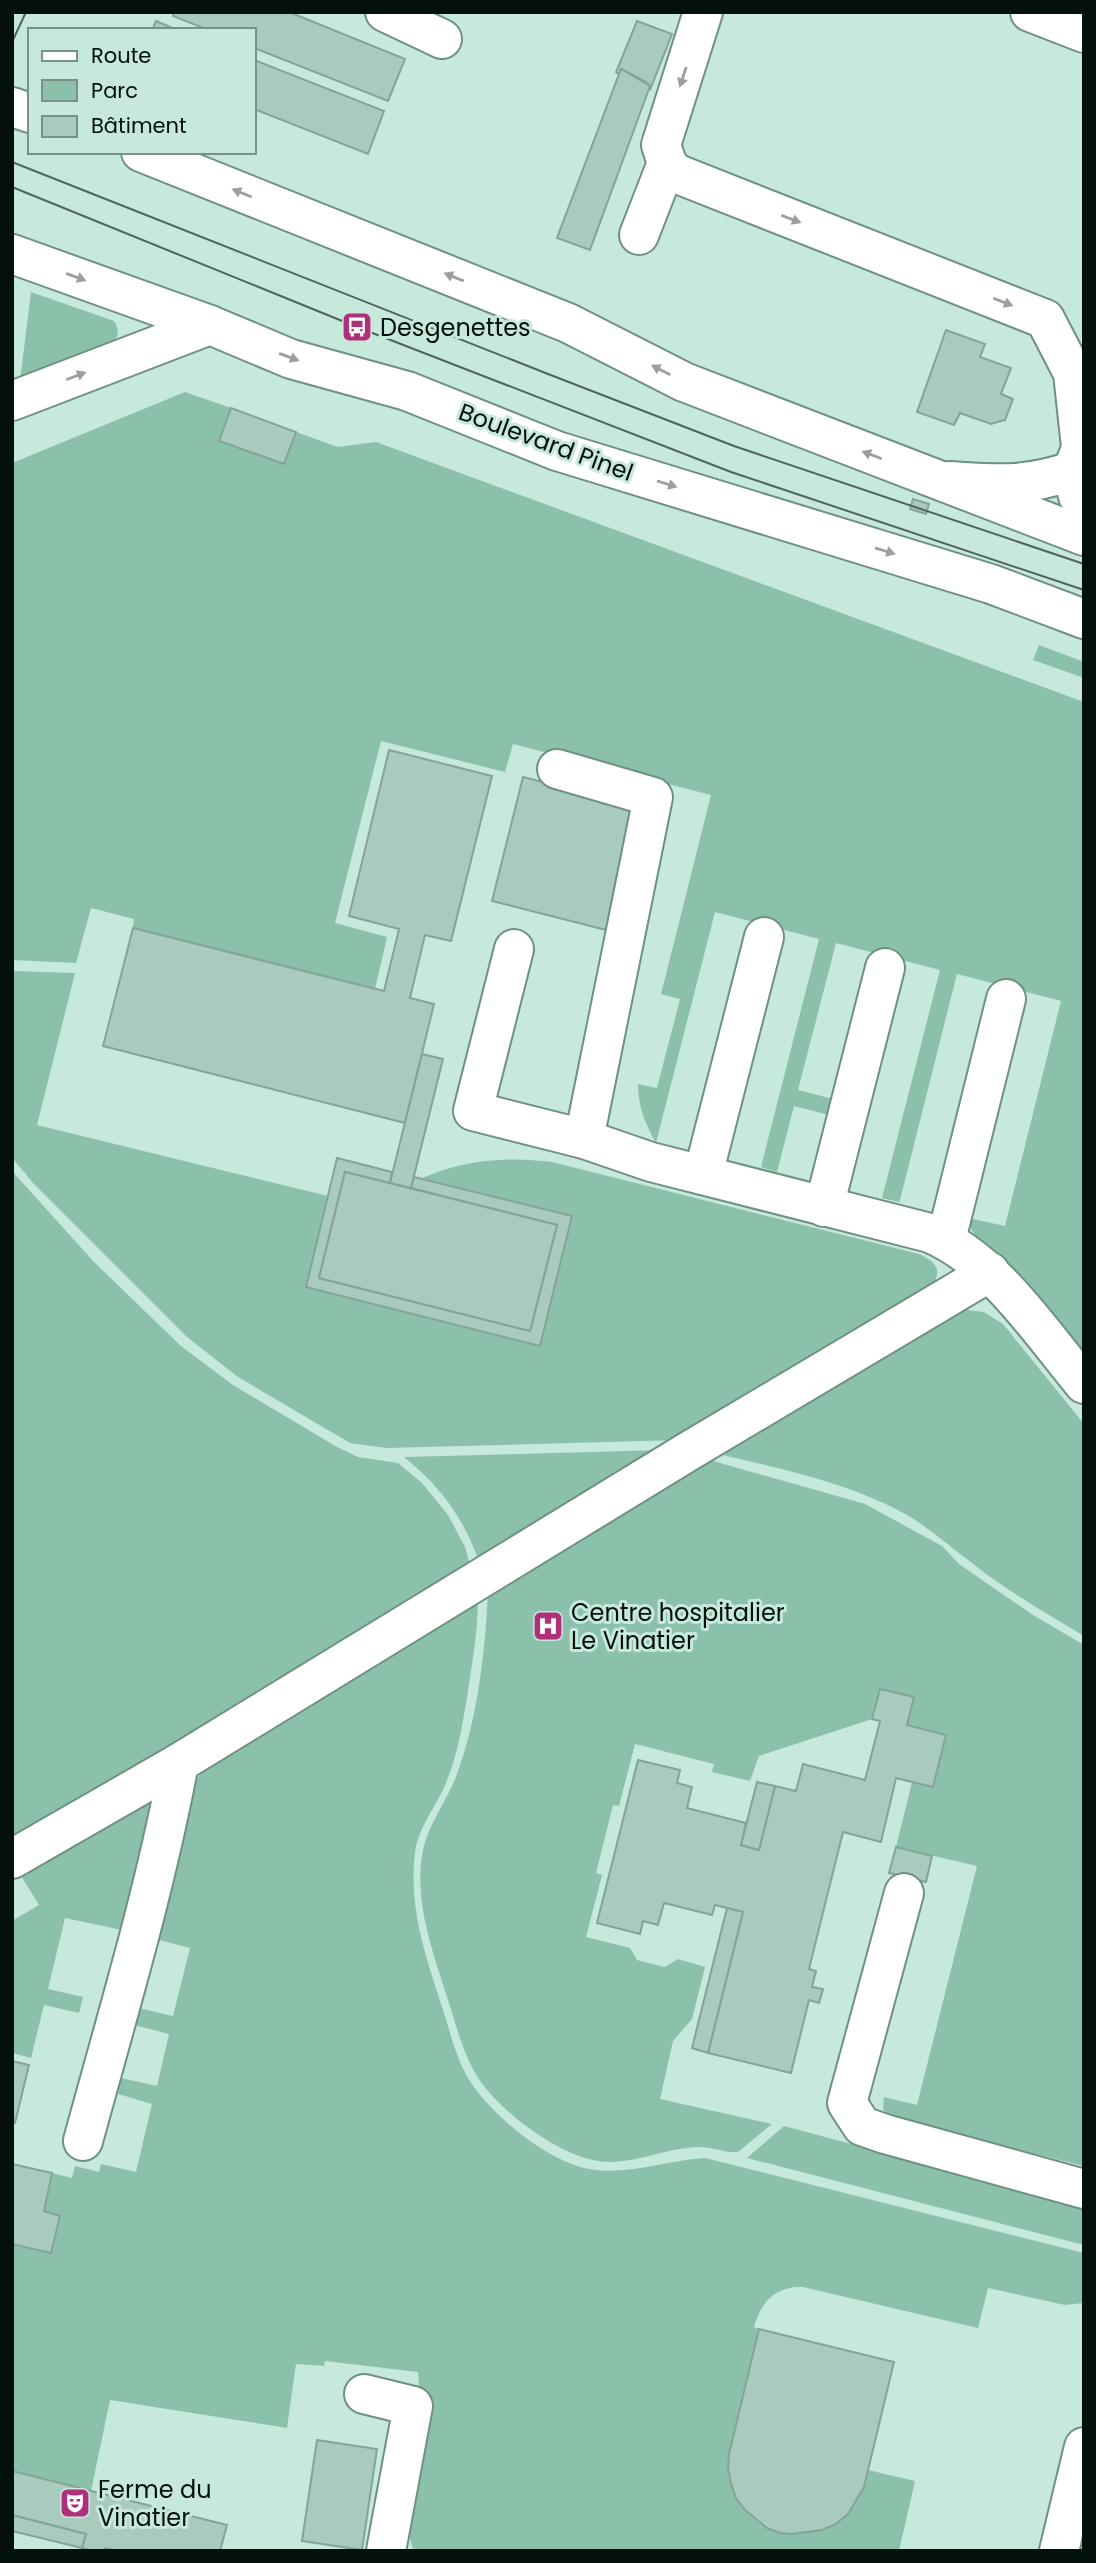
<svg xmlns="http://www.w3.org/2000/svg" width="1096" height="2563" font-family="Poppins,sans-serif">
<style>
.green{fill:#8bc1ab}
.building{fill:#a8cbbd;stroke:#83a497;stroke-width:2}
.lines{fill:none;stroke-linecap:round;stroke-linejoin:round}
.minor-casing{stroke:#6f9083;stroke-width:42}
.major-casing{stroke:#6f9083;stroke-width:42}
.minor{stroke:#fff;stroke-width:38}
.major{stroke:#fff;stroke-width:38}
.tram{stroke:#4f645c;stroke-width:2}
.oneway{fill:#9b9f9d}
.labels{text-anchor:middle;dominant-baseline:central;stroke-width:6;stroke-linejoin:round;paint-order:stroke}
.poi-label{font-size:24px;fill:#04100b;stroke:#c6e9db;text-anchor:start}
.street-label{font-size:24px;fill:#04100b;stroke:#c6e9db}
</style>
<rect width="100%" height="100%" fill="#c6e9db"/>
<!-- green -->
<g class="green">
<path d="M31,292L114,321C120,330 119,337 111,344L20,381Z"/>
<path d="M185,392L231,408L220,441L284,464L296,432L338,447L376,442L1084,702V1354C1056,1320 1031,1284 999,1254C988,1243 968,1236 969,1219H973L1005,1226L1061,1001L957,974L900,1200L899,1202L882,1198L940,970L836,943L798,1090L833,1099L829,1115L794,1106L777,1172L761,1167L819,939L715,912L656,1143C645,1123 638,1107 638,1084L657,1088L680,999L661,994L711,795L513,744L505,772L381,741L335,923L387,937L375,989L133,928L134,919L91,908L76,963L12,960V463Z"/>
<path d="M1039,645L1084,662V678L1033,660Z"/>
<path d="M12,971L75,973L37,1125L328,1196L306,1287L540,1345L571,1216L422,1178C464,1160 506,1156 552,1162L919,1254C937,1262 943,1271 931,1287L680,1440L386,1448L350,1443L238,1377L187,1337L33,1183L14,1160L12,1157Z"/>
<path d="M12,1171L94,1262L181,1346L233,1385L337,1447L358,1457L398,1463L422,1483L448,1515L465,1547L471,1569L12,1845Z"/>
<path d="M959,1309L984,1312L1003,1324L1084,1424V1636C1046,1613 1007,1591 972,1563C950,1547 931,1529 907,1515C848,1482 780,1469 715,1453Z"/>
<path d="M665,1450L479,1562C464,1518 440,1486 404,1457Z"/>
<path d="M706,1459L865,1504L942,1546L959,1564L1033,1615L1084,1645V2166L889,2117L883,2109L884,2097L917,2105L977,1866L896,1847L912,1782L933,1787L907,1725L914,1697L880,1689L872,1719L759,1756L750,1781L712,1772L714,1764L635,1744L619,1806L613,1805L596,1873L602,1875L586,1937L630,1948L637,1960L665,1967L678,1959L705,1967L692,2019L673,2041L660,2099L772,2124L738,2152C724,2153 711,2146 697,2147C663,2148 627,2168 593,2160C557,2152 512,2119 488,2091C466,2066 458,2031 448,2000C433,1952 413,1901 423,1850C428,1824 448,1800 457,1774C478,1717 485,1652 488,1592Z"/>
<path d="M478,1597C478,1632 472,1664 467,1698C462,1726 458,1753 447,1780C438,1805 418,1826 415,1853C408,1909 427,1960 444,2013C452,2039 458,2065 474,2087C498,2120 548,2161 589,2169C627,2176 667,2160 705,2158L1084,2253V2303L1065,2305L988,2288L978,2328L803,2287C775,2286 761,2302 754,2327L759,2329L729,2454C724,2549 844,2563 868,2470L915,2481L899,2551H414L407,2531L422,2421L418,2372L325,2361L324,2366L296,2364L287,2428L110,2400L91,2491L12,2471V2244L51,2253L60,2216L44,2211L52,2173L72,2178L75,2166L99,2172L101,2164L136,2172L152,2104L118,2094L121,2078L157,2086L169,2034L134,2025L138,2008L173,2016L190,1948L155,1939L197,1779L205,1768Z"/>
<path d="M141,1804L148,1805L152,1811L122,1930L65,1918L48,1989L83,1997L79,2013L44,2005L31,2058L12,2053V1921L39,1905L20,1874Z"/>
<path d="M784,2126L1084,2206V2245L747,2158Z"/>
</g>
<!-- building -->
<g class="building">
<path d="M174,12H289L405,59L388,101L254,48V30H208L173,16Z"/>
<path d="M156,21L177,30H152Z"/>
<path d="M637,21L672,34L650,90V86L646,82L621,69L619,74L616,72Z"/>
<path d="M254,60L384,111L368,154L254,109Z"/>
<path d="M621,69L650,86L590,250L557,238Z"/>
<path d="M946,330L985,344L980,357L1011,368L1001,394L1013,399L1005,420L991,424L960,413L954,425L917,412Z"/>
<path d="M231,408L296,432L284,464L219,441Z"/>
<path d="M913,499L929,504L926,514L910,509Z"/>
<path d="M389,750L492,776L451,941L425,935L410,998L434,1004L405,1123L103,1046L133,928L384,991L399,929L349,916Z"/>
<path d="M523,777L642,807L610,931L492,901Z"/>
<path d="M422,1054L443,1059L411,1188L390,1183Z"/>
<path d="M337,1158L392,1172L390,1183L345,1172L319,1278L530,1331L557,1225L411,1188L414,1177L572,1216L540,1346L306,1287Z"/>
<path d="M345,1172L557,1225L530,1331L319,1278Z"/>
<path d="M880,1689L914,1697L907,1725L946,1735L933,1787L896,1778L881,1842L843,1832L809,1969L816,1971L812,1987L823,1989L819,2003L809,2000L791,2073L708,2053L743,1912L715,1905L712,1915L664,1903L658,1925L643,1921L640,1934L597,1923L638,1760L680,1770L677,1783L692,1787L687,1808L746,1823L741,1845L759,1850L775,1786L796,1791L803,1764L865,1780L880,1721L872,1719Z"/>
<path d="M757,1782L775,1786L759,1850L741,1845Z"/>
<path d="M896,1847L932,1856L926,1882L889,1873Z"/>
<path d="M727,1908L743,1912L708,2053L692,2048Z"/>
<path d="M12,2061L29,2065L15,2123L12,2125Z"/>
<path d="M12,2164L52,2173L44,2211L60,2216L51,2253L12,2244Z"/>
<path d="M759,2329L894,2362L864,2487L848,2514L836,2524L822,2530L792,2534L780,2533L767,2528L745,2510L736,2498L731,2483L728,2468L729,2454Z"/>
<path d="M317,2440L377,2449L362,2550L302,2541Z"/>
<path d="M12,2471L227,2525L220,2551H118L105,2548L104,2551H92L82,2548L86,2534L12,2515Z"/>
<path d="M12,2515L86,2534L82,2548L12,2531Z"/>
</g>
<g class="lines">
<!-- minor casing -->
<g class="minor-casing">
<g id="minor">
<path d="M385,12L442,39"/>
<path d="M703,12L661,145L667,163L675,173L1045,319L1073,373L1081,447"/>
<path d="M1030,12L1084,33"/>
<path d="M639,235L667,163"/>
<path d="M12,401L210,325"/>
<path d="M1081,449L1072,471L1078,496L1084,505"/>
<path d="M950,481C999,484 1024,487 1072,471"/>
<path d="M557,769L653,797L584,1139"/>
<path d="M514,949L473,1111L584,1139L651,1162L930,1233C995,1261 1039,1330 1084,1384"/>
<path d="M703,1175L764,937"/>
<path d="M824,1207L885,968"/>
<path d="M946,1240L1006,999"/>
<path d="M12,1859L179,1763L689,1451L990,1272"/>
<path d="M904,1893L847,2103L862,2126L885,2134L1084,2189"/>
<path d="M83,2141C117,2016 155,1891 179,1763"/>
<path d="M364,2394L413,2406L386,2551"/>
<path d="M1059,2551L1084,2447"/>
</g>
</g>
<!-- major casing -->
<g class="major-casing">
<g id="major">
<path d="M12,107L30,113"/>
<path d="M141,152L568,323L684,382L1084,536"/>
<path d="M12,254L210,325L291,359L407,391L557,451L991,584L1084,619"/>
</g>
</g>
<!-- minor -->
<use href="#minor" class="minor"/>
<!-- major -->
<use href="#major" class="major"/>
<!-- tram -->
<g class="tram">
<path d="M12,42L26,12"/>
<path d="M12,162L548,374L734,446L1084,564"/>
<path d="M12,187L357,327L731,472L1084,590"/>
</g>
</g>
<!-- one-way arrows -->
<defs><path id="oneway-solid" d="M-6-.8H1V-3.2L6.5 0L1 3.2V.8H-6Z" transform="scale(1.75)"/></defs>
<g class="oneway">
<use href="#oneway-solid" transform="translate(683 77) rotate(108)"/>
<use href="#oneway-solid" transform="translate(242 193) rotate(-158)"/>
<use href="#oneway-solid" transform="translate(791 219) rotate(21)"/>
<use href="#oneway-solid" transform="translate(76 277) rotate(20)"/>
<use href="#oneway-solid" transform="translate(454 277) rotate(-158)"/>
<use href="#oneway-solid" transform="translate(1003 302) rotate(21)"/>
<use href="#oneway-solid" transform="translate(289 357) rotate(20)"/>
<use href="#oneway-solid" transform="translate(661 370) rotate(-153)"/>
<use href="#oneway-solid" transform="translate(76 376) rotate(-21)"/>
<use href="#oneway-solid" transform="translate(872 455) rotate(-159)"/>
<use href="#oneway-solid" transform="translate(667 484) rotate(17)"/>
<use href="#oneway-solid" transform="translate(885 551) rotate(17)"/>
</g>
<!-- icons -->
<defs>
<g id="bus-square" transform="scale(1.575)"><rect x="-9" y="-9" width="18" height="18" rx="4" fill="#af2f7b" stroke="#c6e9db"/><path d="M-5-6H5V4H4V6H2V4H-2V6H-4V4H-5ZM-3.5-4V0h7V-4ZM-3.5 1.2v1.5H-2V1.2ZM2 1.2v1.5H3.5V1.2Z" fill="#fff"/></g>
<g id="hospital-square" transform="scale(1.575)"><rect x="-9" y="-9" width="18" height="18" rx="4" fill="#af2f7b" stroke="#c6e9db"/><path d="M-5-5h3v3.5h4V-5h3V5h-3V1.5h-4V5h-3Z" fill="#fff"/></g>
<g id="theatre-square" transform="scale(1.575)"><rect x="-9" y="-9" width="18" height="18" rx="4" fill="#af2f7b" stroke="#c6e9db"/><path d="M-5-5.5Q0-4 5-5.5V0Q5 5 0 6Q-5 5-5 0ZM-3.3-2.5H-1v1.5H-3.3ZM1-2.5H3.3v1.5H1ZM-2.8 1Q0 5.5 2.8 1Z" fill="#fff"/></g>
</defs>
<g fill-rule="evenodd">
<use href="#bus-square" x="357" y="327"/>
<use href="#hospital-square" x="548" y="1626"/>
<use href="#theatre-square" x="75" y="2503"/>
</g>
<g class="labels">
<!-- poi labels -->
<g class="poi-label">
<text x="380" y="327">Desgenettes</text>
<text x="571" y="1612">Centre hospitalier<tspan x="571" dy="28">Le Vinatier</tspan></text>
<text x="98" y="2489">Ferme du<tspan x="98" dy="28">Vinatier</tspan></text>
</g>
<!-- street labels -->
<g class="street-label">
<text transform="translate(546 442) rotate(20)">Boulevard Pinel</text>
</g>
</g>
<!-- border -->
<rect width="1096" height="2563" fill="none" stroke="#04100b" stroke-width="28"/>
<!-- legend -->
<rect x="28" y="28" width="228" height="126" fill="#c6e9db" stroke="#789288" stroke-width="2"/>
<rect x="42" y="51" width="35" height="10" fill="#ffffff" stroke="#789288" stroke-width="2"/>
<text x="91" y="63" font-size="21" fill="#04100b">Route</text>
<rect x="42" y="80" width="35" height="21" fill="#8bc1ab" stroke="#789288" stroke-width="2"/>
<text x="91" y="98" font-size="21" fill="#04100b">Parc</text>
<rect x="42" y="116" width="35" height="21" fill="#a8cbbd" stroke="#789288" stroke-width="2"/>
<text x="91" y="133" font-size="21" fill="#04100b">Bâtiment</text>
</svg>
